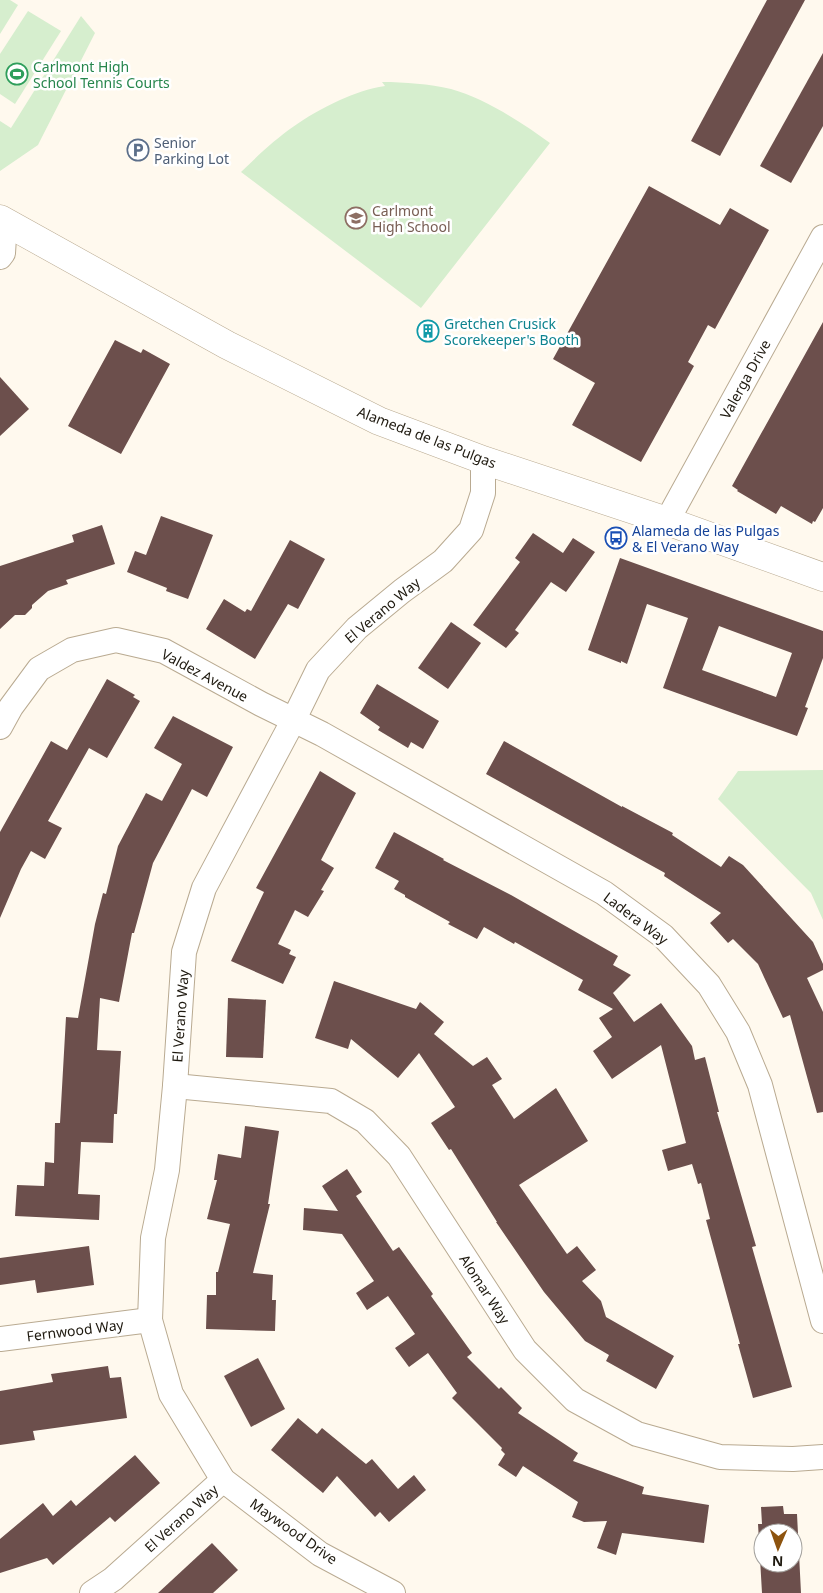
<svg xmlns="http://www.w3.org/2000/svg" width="823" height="1593" font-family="'Noto Sans',sans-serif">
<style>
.green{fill:#d6eece}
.building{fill:#6c4f4c;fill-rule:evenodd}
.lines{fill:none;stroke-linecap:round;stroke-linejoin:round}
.street-casing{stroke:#b9aa91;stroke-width:26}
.secondary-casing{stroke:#b9aa91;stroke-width:29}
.street{stroke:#fff;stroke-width:24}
.secondary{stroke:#fff;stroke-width:28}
.labels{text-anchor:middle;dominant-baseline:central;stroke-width:5;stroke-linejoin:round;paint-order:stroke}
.leisure-label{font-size:14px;fill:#27864d;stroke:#fff;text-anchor:start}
.service-label{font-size:14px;fill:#4e5e75;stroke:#fff;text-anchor:start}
.education-label{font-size:14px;fill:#785e54;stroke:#fff;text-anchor:start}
.culture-label{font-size:14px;fill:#0d838f;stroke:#fff;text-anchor:start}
.street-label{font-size:14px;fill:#1e190f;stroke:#fff}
.transit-label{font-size:14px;fill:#164399;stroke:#fff;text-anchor:start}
</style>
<rect width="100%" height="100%" fill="#fff9ee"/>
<!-- green -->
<g class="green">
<path d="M0,0H10L18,5L0,34Z"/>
<path d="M28,11L61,31L15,104L0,94V54Z"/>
<path d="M81,16L95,33L42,137L38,145L0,171V121L11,128Z"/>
<path d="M382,82C405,82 429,84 451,89C484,98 523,123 550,143L421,308L241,172C275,139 297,120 340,100C354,94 369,88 385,86Z"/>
<path d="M823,770V920L811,893L718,799L738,771Z"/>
</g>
<!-- building -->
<g class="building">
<path d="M767,0H805L720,156L691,141Z"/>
<path d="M823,53V126L791,183L760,166Z"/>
<path d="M649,186L720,225L730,208L769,230L715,329L708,325L688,362L694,366L641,462L572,425L595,383L553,359Z"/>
<path d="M823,322V508L815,522L813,521L812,524L781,506L776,514L737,491L738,490L732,486Z"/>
<path d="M115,340L141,353L143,349L170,364L121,454L68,426Z"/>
<path d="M0,377L29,409L0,436Z"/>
<path d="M161,516L213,535L188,599L166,591L167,588L127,572L135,551L146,555Z"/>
<path d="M102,525L115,564L66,580L68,584L48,591L32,605V608L25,615H15L0,629V566L74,542L72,535Z"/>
<path d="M533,533L563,553L573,538L595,552L566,592L551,582L515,630L519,633L506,648L473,625L520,562L515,558Z"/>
<path d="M290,540L325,559L298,609L288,604L255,659L206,629L224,599L245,612L247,609L251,611Z"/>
<path d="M620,558L823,631V658L805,707L808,708L797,736L663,688L688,618L647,604L627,664L621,661V663L588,650ZM719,626L792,653L776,697L702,670Z"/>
<path d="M451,622L481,643L448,689L418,668Z"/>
<path d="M107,679L135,695L133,697L140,701L107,758L89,748L48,821L62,828L45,859L31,851L21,869L0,918V832L51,741L67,750Z"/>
<path d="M377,684L439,721L423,749L411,742L408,748L378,730L380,727L360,713Z"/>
<path d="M173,716L233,747L207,797L192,789L153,863L134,933H132L119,1002L100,998L97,1050L121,1051L117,1114H114L113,1143L81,1142L78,1194L100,1195L99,1220L15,1216L17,1185L44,1186L45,1162L54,1163L55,1123H60L66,1017L78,1018L95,924L103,893L106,894L118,846L146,793L162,801L182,764L154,748Z"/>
<path d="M504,741L622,807V806L673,833L672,835L721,867L729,856L743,865L813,942L823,964V970L807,978L823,1012V1112L817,1113L790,1015L783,1018L758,964L733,939L728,943L710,923L721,913L664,876L665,873L486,774Z"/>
<path d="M320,771L356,793L321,860L334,868L321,890L324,891L308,917L295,910L278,944L291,950L289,954L296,957L283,984L231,961L264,892L256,888Z"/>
<path d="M394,832L444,859L443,860L511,895L618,956L613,965L631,975L613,993L634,1022L661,1003L692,1046L695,1060L705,1057L719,1112H717L756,1246L752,1247L792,1387L753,1398L738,1344H740L706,1220L710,1219L701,1183L698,1184L692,1164L668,1171L662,1150L686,1143L661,1045L612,1079L593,1051L612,1037L599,1018L613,1009L578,990L583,980L515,942L514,944L484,927L477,939L448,924L450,922L405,897V895L394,889L399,881L375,868Z"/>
<path d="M334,981L416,1009L420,1002L444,1022L434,1034L473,1066L487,1057L502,1079L492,1085L514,1119L556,1088L588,1141L519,1185L567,1254L577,1246L596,1270L582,1281L601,1301L606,1317L674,1356L656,1389L606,1361L609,1355L585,1341L544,1292L496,1222H497L451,1149L449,1150L431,1123L455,1107L419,1053L398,1078L351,1039L348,1049L315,1038Z"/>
<path d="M228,998L266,1000L263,1058L226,1057Z"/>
<path d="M245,1126L279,1131L268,1204H270L253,1273L273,1275L272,1300H276L275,1331L206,1329L207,1295H216V1272H218L230,1224L207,1219L217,1180H214L218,1154L241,1158Z"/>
<path d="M347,1169L362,1192L356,1196L393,1251L399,1247L433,1294L431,1296L472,1353L467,1357L499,1389L501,1387L522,1408L518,1413L578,1453L573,1461L644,1487L642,1494L709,1505L704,1543L622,1533L616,1555L597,1548L607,1521L584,1522L572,1517L578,1502L523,1466L516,1477L498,1465L505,1454L501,1450L502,1448L452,1398L457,1393L428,1353L409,1367L395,1348L415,1334L388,1296L367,1310L356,1293L374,1281L342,1234L303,1230L304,1208L338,1211L322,1186Z"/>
<path d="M89,1246L94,1285L37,1293L35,1280L0,1285V1258Z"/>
<path d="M258,1358L285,1409L251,1427L224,1376Z"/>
<path d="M108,1366L110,1378L121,1377L127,1418L33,1431L35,1440L0,1445V1391L53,1382L51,1374Z"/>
<path d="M298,1418L317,1434L322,1428L366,1464L372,1459L398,1489L414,1475L426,1490L389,1522L380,1512L375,1517L337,1476L323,1493L271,1450Z"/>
<path d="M135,1455L160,1483L115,1522L110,1517L53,1565L47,1558L0,1573V1539L43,1503L53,1516L71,1500L76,1506Z"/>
<path d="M783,1506L784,1514H797L801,1593H762L758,1524H762L761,1507ZM763,1533H793V1563H763Z"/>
<path d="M212,1543L238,1570L213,1593H158Z"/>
</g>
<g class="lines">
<!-- street casing -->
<g class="street-casing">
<g id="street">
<path d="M0,257L3,253L5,222"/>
<path d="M667,521L823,237"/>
<path d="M0,727L11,707L39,669L72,650L116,640L164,651L261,704L322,734L604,893L663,936L709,985L738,1032L760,1085L823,1321"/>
<path d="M175,1086L331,1101L365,1121L399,1156L525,1350L575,1400L637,1434L720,1457L793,1459L823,1457"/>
<path d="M0,1339L150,1320"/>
<path d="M92,1593L113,1579L223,1480"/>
<path d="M393,1593L320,1554L223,1480L171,1394L150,1320L153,1238L167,1170L175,1086L184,952L204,888L293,721L318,670L357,628L402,591L443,561L471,530L483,493V460"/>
</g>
</g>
<!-- secondary casing -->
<g class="secondary-casing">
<path id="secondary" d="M0,219L227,345L379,421L483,460L667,521L823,577"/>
</g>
<!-- street -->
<use href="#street" class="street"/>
<!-- secondary -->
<use href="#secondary" class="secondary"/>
</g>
<!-- icons -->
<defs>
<g id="stadium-ring" transform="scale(1.125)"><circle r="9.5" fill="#fff" stroke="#2e9e5b" stroke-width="1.5"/><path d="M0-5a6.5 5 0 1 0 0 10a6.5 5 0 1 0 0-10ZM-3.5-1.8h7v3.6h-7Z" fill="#2e9e5b"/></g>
<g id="parking-ring" transform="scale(1.125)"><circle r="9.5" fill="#fff" stroke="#5c6f8a" stroke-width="1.5"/><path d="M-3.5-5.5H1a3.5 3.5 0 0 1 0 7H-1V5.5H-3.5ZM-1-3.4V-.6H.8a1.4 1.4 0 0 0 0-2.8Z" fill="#5c6f8a"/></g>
<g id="school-ring" transform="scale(1.125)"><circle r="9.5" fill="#fff" stroke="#8d6e63" stroke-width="1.5"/><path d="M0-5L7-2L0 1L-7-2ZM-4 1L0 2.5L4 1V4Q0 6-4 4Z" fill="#8d6e63"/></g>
<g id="building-ring" transform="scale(1.125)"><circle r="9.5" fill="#fff" stroke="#0f9aa8" stroke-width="1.5"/><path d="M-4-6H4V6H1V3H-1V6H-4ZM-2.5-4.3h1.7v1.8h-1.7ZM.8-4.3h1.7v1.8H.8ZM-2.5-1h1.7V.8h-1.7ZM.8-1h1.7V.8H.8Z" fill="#0f9aa8"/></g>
<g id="bus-ring" transform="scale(1.125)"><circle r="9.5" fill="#fff" stroke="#1a4fb4" stroke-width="1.5"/><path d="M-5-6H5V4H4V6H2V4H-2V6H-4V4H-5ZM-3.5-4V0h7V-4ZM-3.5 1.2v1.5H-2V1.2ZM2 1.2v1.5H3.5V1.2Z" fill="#1a4fb4"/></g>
</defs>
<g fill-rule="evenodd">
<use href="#stadium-ring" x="17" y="74"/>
<use href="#parking-ring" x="138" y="150"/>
<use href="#school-ring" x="356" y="218"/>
<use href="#building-ring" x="428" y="331"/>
<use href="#bus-ring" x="616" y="538"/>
</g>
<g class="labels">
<!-- leisure labels -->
<g class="leisure-label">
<text x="33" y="66">Carlmont High<tspan x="33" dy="16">School Tennis Courts</tspan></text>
</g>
<!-- service labels -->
<g class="service-label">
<text x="154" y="142">Senior<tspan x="154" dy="16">Parking Lot</tspan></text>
</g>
<!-- education labels -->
<g class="education-label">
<text x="372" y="210">Carlmont<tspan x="372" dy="16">High School</tspan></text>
</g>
<!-- culture labels -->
<g class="culture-label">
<text x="444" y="323">Gretchen Crusick<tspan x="444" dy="16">Scorekeeper's Booth</tspan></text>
</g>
<!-- street labels -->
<g class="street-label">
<text transform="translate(745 379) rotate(-61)">Valerga Drive</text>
<text transform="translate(427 437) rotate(21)">Alameda de las Pulgas</text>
<text transform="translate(382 610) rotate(-40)">El Verano Way</text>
<text transform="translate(205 675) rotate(28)">Valdez Avenue</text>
<text transform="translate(636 918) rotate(37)">Ladera Way</text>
<text transform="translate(180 1016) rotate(-86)">El Verano Way</text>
<text transform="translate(485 1289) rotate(57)">Alomar Way</text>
<text transform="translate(75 1330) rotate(-7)">Fernwood Way</text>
<text transform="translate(181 1518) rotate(-42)">El Verano Way</text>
<text transform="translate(294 1531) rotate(35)">Maywood Drive</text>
</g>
<!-- transit labels -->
<g class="transit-label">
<text x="632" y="530">Alameda de las Pulgas<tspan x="632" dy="16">&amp; El Verano Way</tspan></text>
</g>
</g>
<!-- north arrow -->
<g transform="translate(778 1548) rotate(182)"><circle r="24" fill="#ffffff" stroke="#a5a39f"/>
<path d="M0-4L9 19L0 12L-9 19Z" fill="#8d530e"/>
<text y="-8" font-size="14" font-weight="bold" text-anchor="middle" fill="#1e190f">N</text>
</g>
</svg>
